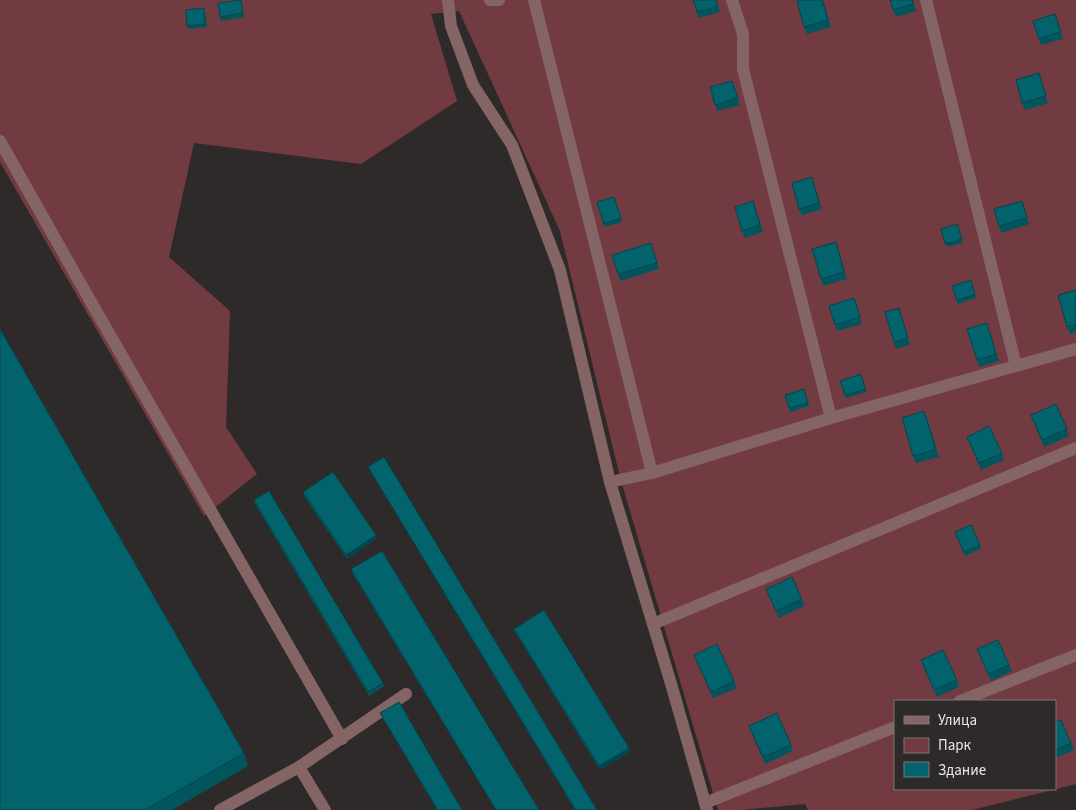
<svg xmlns="http://www.w3.org/2000/svg" width="1076" height="810" font-family="'Source Sans 3',sans-serif">
<style>
.green{fill:#723b42;fill-rule:evenodd}
.lines{fill:none;stroke-linecap:round;stroke-linejoin:round}
.minor{stroke:#856466;stroke-width:12}
.wall{fill:#03555d}
.shaded-wall{fill:#02454c}
.building{fill:#03636c;stroke:#02454c}
</style>
<rect width="100%" height="100%" fill="#2f2a2a"/>
<!-- green -->
<path class="green" d="M0,0H1076V784L972,810H808L805,804L741,810H718L620,477L560,231L459,11L431,14L457,101L361,164L194,143L169,257L230,311L226,427L257,474L204,516L0,162ZM895,701H1055V789H895Z"/>
<g class="lines">
<!-- minor -->
<g class="minor">
<path d="M448,0L451,26L473,85L512,145L560,270L610,482L672,687L707,810"/>
<path d="M490,0H499"/>
<path d="M534,0L652,473"/>
<path d="M732,0L743,34V69L831,418"/>
<path d="M926,0L1016,366"/>
<path d="M0,141L91,302L342,739"/>
<path d="M610,482L652,473L831,418L1076,349"/>
<path d="M653,624L1076,448"/>
<path d="M960,701L1076,655"/>
<path d="M705,803L895,727"/>
<path d="M220,810L299,767"/>
<path d="M325,810L299,767L406,694"/>
</g>
</g>
<!-- wall -->
<g class="wall">
<path d="M241,0L244,17L221,21L220,17Z"/>
<path d="M693,0H716L720,12L699,18Z"/>
<path d="M823,0L831,27L807,34L804,27Z"/>
<path d="M890,0H913L916,11L896,17Z"/>
<path d="M205,12L207,27L189,29L187,26Z"/>
<path d="M1055,14L1063,39L1041,45L1039,39Z"/>
<path d="M1039,73L1048,103L1025,110L1022,103Z"/>
<path d="M732,81L740,105L717,111L715,105Z"/>
<path d="M812,177L822,209L802,215L799,209Z"/>
<path d="M614,197L622,222L605,227L597,202Z"/>
<path d="M753,201L763,232L745,238L742,231Z"/>
<path d="M1024,208L1029,224L1001,233L999,226Z"/>
<path d="M957,224L963,243L947,247L941,229Z"/>
<path d="M836,242L847,279L823,286L821,279Z"/>
<path d="M651,243L659,269L620,281L618,274Z"/>
<path d="M971,280L976,298L958,304L952,286Z"/>
<path d="M1076,290V332L1070,334L1067,327Z"/>
<path d="M854,298L862,324L837,331L835,325Z"/>
<path d="M899,308L910,345L896,349L894,342Z"/>
<path d="M987,323L999,361L979,367L977,360Z"/>
<path d="M861,374L867,392L846,398L840,381Z"/>
<path d="M804,389L809,406L790,412L789,408Z"/>
<path d="M1031,415L1067,429L1069,436L1044,447Z"/>
<path d="M927,418L939,457L916,463L913,456Z"/>
<path d="M967,437L1002,453L1004,460L981,470Z"/>
<path d="M368,467L597,810H575L370,470Z"/>
<path d="M303,492L377,538L347,559L304,496Z"/>
<path d="M254,500L383,683L384,686L369,696L255,504Z"/>
<path d="M955,532L980,545L981,549L965,556Z"/>
<path d="M351,569L539,810H496L352,573Z"/>
<path d="M766,589L802,599L804,606L779,618Z"/>
<path d="M514,629L631,751L600,770L515,632Z"/>
<path d="M977,649L1009,665L1012,671L991,681Z"/>
<path d="M694,655L734,681L737,688L713,698Z"/>
<path d="M921,660L957,680L959,687L937,697Z"/>
<path d="M380,713L462,810H437L382,716Z"/>
<path d="M1055,722L1071,743L1074,750L1055,758Z"/>
<path d="M749,726L791,745L793,751L765,764Z"/>
<path d="M244,753L248,766L172,810H0Z"/>
</g>
<!-- shaded-wall -->
<g class="shaded-wall">
<path d="M376,535L377,538L347,559L346,555Z"/>
<path d="M629,748L631,751L600,770L599,766Z"/>
</g>
<!-- building -->
<g class="building">
<path d="M241,0L243,13L220,17L218,3Z"/>
<path d="M693,0H716L718,6L697,12Z"/>
<path d="M800,0H822L828,20L804,27L797,1Z"/>
<path d="M890,0H912L913,4L893,10Z"/>
<path d="M204,8L205,24L187,26L186,10Z"/>
<path d="M1055,14L1061,32L1039,39L1033,21Z"/>
<path d="M1039,73L1046,96L1022,103L1016,80Z"/>
<path d="M732,81L738,98L715,105L710,87Z"/>
<path d="M812,177L819,203L799,209L792,183Z"/>
<path d="M614,197L621,218L604,224L597,202Z"/>
<path d="M753,201L760,225L742,231L735,207Z"/>
<path d="M1022,201L1027,218L999,226L994,209Z"/>
<path d="M957,224L962,239L945,244L941,229Z"/>
<path d="M836,242L844,272L821,279L812,249Z"/>
<path d="M651,243L657,263L618,274L612,255Z"/>
<path d="M971,280L975,295L957,300L952,286Z"/>
<path d="M1076,290V324L1067,327L1058,295Z"/>
<path d="M854,298L860,317L835,325L829,306Z"/>
<path d="M899,308L908,338L894,342L885,312Z"/>
<path d="M987,323L996,354L977,360L967,329Z"/>
<path d="M0,329L244,753L145,810H0Z"/>
<path d="M861,374L865,389L845,395L840,381Z"/>
<path d="M804,389L808,403L789,408L785,395Z"/>
<path d="M1056,404L1067,429L1042,440L1031,415Z"/>
<path d="M924,411L936,450L913,456L902,418Z"/>
<path d="M989,426L1002,453L979,463L967,437Z"/>
<path d="M384,457L597,810H576L368,467Z"/>
<path d="M333,472L376,535L346,555L303,492Z"/>
<path d="M269,491L383,683L368,692L254,500Z"/>
<path d="M971,525L980,545L964,552L955,532Z"/>
<path d="M382,551L539,810H496L351,569Z"/>
<path d="M792,577L802,599L776,611L766,589Z"/>
<path d="M544,610L629,748L599,766L514,629Z"/>
<path d="M998,640L1009,665L988,674L977,649Z"/>
<path d="M717,644L734,681L711,692L694,655Z"/>
<path d="M943,650L957,680L934,690L921,660Z"/>
<path d="M399,702L462,810H438L380,713Z"/>
<path d="M777,713L791,745L763,757L749,726Z"/>
<path d="M1061,720L1071,743L1055,750V722Z"/>
</g>
<!-- legend -->
<rect x="894" y="700" width="162" height="90" fill="#2f2a2a" stroke="#7a7676"/>
<rect x="904" y="716" width="25" height="8" fill="#856466" stroke="#7a7676"/>
<text x="938" y="725" font-size="15" fill="#eae7e7">Улица</text>
<rect x="904" y="738" width="25" height="15" fill="#723b42" stroke="#7a7676"/>
<text x="938" y="750" font-size="15" fill="#eae7e7">Парк</text>
<rect x="904" y="762" width="25" height="15" fill="#03636c" stroke="#7a7676"/>
<text x="938" y="775" font-size="15" fill="#eae7e7">Здание</text>
</svg>
